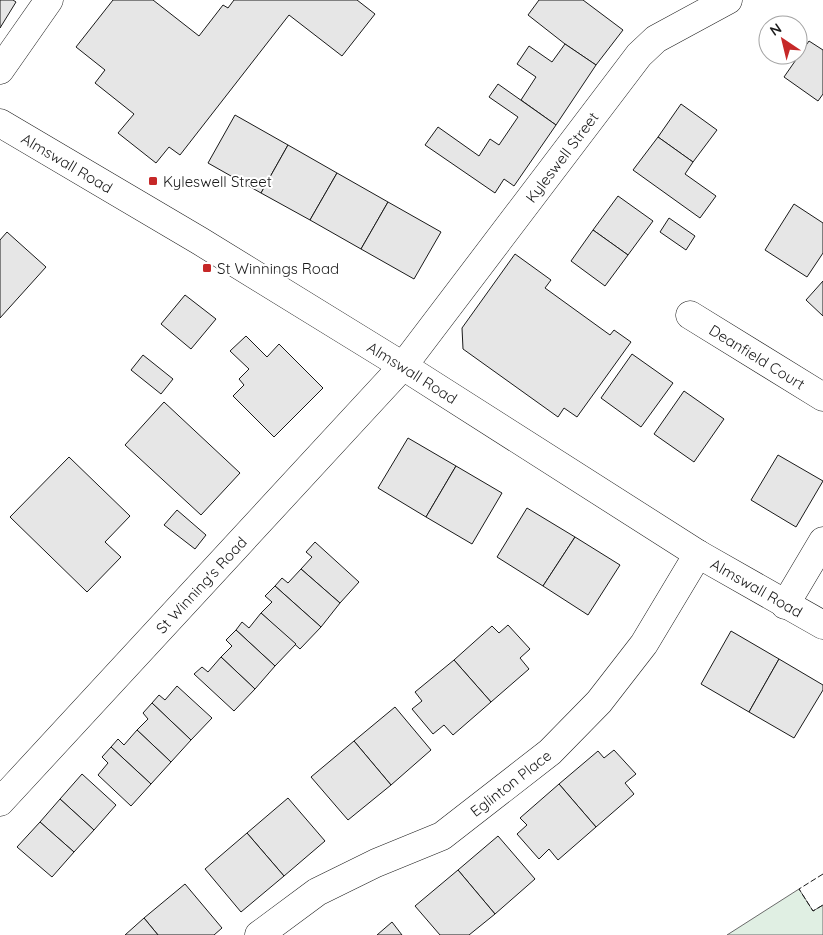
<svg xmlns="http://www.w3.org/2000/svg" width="823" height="935" font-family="Quicksand,sans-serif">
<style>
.green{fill:#e0efe3;stroke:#6a6a6a}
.building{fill:#e6e6e6;stroke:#1a1a1a}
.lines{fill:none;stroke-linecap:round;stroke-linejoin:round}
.minor-casing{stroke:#1a1a1a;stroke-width:29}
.major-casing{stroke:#1a1a1a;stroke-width:29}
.minor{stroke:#fff;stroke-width:28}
.major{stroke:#fff;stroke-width:28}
.fence{stroke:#1a1a1a;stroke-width:1;stroke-dasharray:6 2.5;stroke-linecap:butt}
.poi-dot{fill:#c62828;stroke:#fff;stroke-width:2}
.labels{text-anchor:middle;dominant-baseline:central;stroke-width:4;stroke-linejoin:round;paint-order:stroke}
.street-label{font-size:15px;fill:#1a1a1a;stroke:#fff}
.poi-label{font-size:15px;fill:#1a1a1a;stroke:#fff;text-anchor:start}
</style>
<rect width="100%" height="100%" fill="#fff"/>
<!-- green -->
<path class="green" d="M799,889L813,911L823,905V935H727Z"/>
<!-- building -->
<g class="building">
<path d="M0,0H13L16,2L0,28Z"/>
<path d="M113,0H153L199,36L223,5L228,8L234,0H357L375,14L342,56L289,15L180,155L169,147L156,163L118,133L134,114L95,83L105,70L76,47Z"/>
<path d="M539,0H583L623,30L596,65L565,44L528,15Z"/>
<path d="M809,41L823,50V94L818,101L784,77Z"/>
<path d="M565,44L596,65L556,125L521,100L536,77L517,64L529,46L552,62Z"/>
<path d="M498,84L556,125L514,186L504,179L495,193L425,145L438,127L479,156L490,139L499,145L518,117L489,97Z"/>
<path d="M681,104L717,130L693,162L658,137Z"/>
<path d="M235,115L288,145L261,193L208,163Z"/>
<path d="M658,137L693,162L685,174L716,196L700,218L633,170Z"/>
<path d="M288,145L337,173L310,220L261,193Z"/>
<path d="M337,173L388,202L361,249L310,220Z"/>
<path d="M618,196L653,221L628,255L593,230Z"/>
<path d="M388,202L441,232L414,279L361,249Z"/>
<path d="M794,204L823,223V253L807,277L765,250Z"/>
<path d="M669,218L695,236L686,250L660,232Z"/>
<path d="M593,230L628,255L605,286L571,261Z"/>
<path d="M7,232L46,267L0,318V240Z"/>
<path d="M515,254L551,280L545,288L610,335L614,330L631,342L577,417L564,408L558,417L463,349L462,328Z"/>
<path d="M823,281V316L806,300Z"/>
<path d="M185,295L216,319L191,349L161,324Z"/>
<path d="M246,336L267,357L279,344L323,388L274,437L233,396L244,385L239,379L249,369L230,351Z"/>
<path d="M632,354L673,383L641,427L601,398Z"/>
<path d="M143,355L173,379L161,394L131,370Z"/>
<path d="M684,391L724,419L694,462L654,434Z"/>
<path d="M164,402L240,473L201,515L125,445Z"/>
<path d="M408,438L456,466L426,517L378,488Z"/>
<path d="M778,455L823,481L796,527L751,500Z"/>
<path d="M69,457L130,516L105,542L121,557L87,592L10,517Z"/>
<path d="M456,466L502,493L472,544L426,517Z"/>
<path d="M527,508L575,537L543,586L497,557Z"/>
<path d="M177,510L206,535L195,549L164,525Z"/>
<path d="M575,537L620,565L588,615L543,586Z"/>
<path d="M315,542L359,582L340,603L301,569L312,557L306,552Z"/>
<path d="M301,569L340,603L321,627L275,586L282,578L288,583Z"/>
<path d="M275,586L321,627L300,649L261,613L272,602L265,596Z"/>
<path d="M261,613L296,644L275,666L236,630L242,622L249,628Z"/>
<path d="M508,625L530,649L520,658L529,669L491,702L454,660L492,626L499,633Z"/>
<path d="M236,630L275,666L255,689L221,657L232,646L226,640Z"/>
<path d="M731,631L779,659L749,712L701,684Z"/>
<path d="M221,657L255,689L234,711L194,674L202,667L208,672Z"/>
<path d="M779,659L823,685V690L794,738L749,712Z"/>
<path d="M454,660L491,702L453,735L444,725L433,734L412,709L422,701L415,692Z"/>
<path d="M177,686L212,718L191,740L152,703L159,695L165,700Z"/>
<path d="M152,703L191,740L171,762L137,730L148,719L143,713Z"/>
<path d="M395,707L431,750L391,785L354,741Z"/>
<path d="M137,730L171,762L151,784L111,747L118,739L124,745Z"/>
<path d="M354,741L391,785L348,820L311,777Z"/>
<path d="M111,747L151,784L131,806L98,775L108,763L102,757Z"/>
<path d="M614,750L636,774L625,783L634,794L596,827L559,784L598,751L604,758Z"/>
<path d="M82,774L116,805L94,830L60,799Z"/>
<path d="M559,784L596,827L558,860L549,849L539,859L517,834L527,825L520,818Z"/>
<path d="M288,798L325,841L284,876L247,833Z"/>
<path d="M60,799L94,830L74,852L40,822Z"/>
<path d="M40,822L74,852L52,877L17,847Z"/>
<path d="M247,833L284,876L241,912L205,869Z"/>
<path d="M498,836L535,879L495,914L458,870Z"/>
<path d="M458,870L495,914L469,935H440L415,906Z"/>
<path d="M185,884L222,928L214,935H158L144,918Z"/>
<path d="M144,918L158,935H125Z"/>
<path d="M392,922L402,935H377Z"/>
</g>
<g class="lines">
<!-- minor casing -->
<g class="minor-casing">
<g id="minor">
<path d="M0,70L49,0"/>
<path id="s1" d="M690,315L823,397"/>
<path d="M785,605L823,541"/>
<path id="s2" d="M0,802L403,366L639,55L656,39L728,0"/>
<path id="s3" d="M259,935L317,892L376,863L442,836L550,752L599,702L644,644L698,554"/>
</g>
</g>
<!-- major casing -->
<g class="major-casing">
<g id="major">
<path id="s4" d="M0,123L200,241L403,366L698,554L823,625"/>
</g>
</g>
<!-- minor -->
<use href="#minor" class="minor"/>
<!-- major -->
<use href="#major" class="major"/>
<!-- fence -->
<path class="fence" d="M823,874L799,889L813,911L823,905"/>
</g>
<!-- markers -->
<g class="poi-dot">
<rect x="148" y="176" width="10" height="10" rx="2.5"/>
<rect x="202" y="263" width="10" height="10" rx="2.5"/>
</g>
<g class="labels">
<!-- street labels -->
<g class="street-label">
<text stroke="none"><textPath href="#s2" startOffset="856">Kyleswell Street</textPath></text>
<text stroke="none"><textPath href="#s4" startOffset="78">Almswall Road</textPath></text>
<text stroke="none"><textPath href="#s1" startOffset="79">Deanfield Court</textPath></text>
<text stroke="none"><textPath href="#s4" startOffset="482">Almswall Road</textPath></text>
<text stroke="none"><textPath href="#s2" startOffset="296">St Winning's Road</textPath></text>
<text stroke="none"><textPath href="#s4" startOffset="888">Almswall Road</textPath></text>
<text stroke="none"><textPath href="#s3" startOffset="296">Eglinton Place</textPath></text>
</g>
<!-- poi labels -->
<g class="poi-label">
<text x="163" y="181">Kyleswell Street</text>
<text x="217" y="268">St Winnings Road</text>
</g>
</g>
<!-- north arrow -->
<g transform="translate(783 40) rotate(325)"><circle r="24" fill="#ffffff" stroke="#a3a3a3"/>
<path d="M0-4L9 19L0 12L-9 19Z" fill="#c62828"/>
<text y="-8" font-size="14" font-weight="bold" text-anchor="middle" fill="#1a1a1a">N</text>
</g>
</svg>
